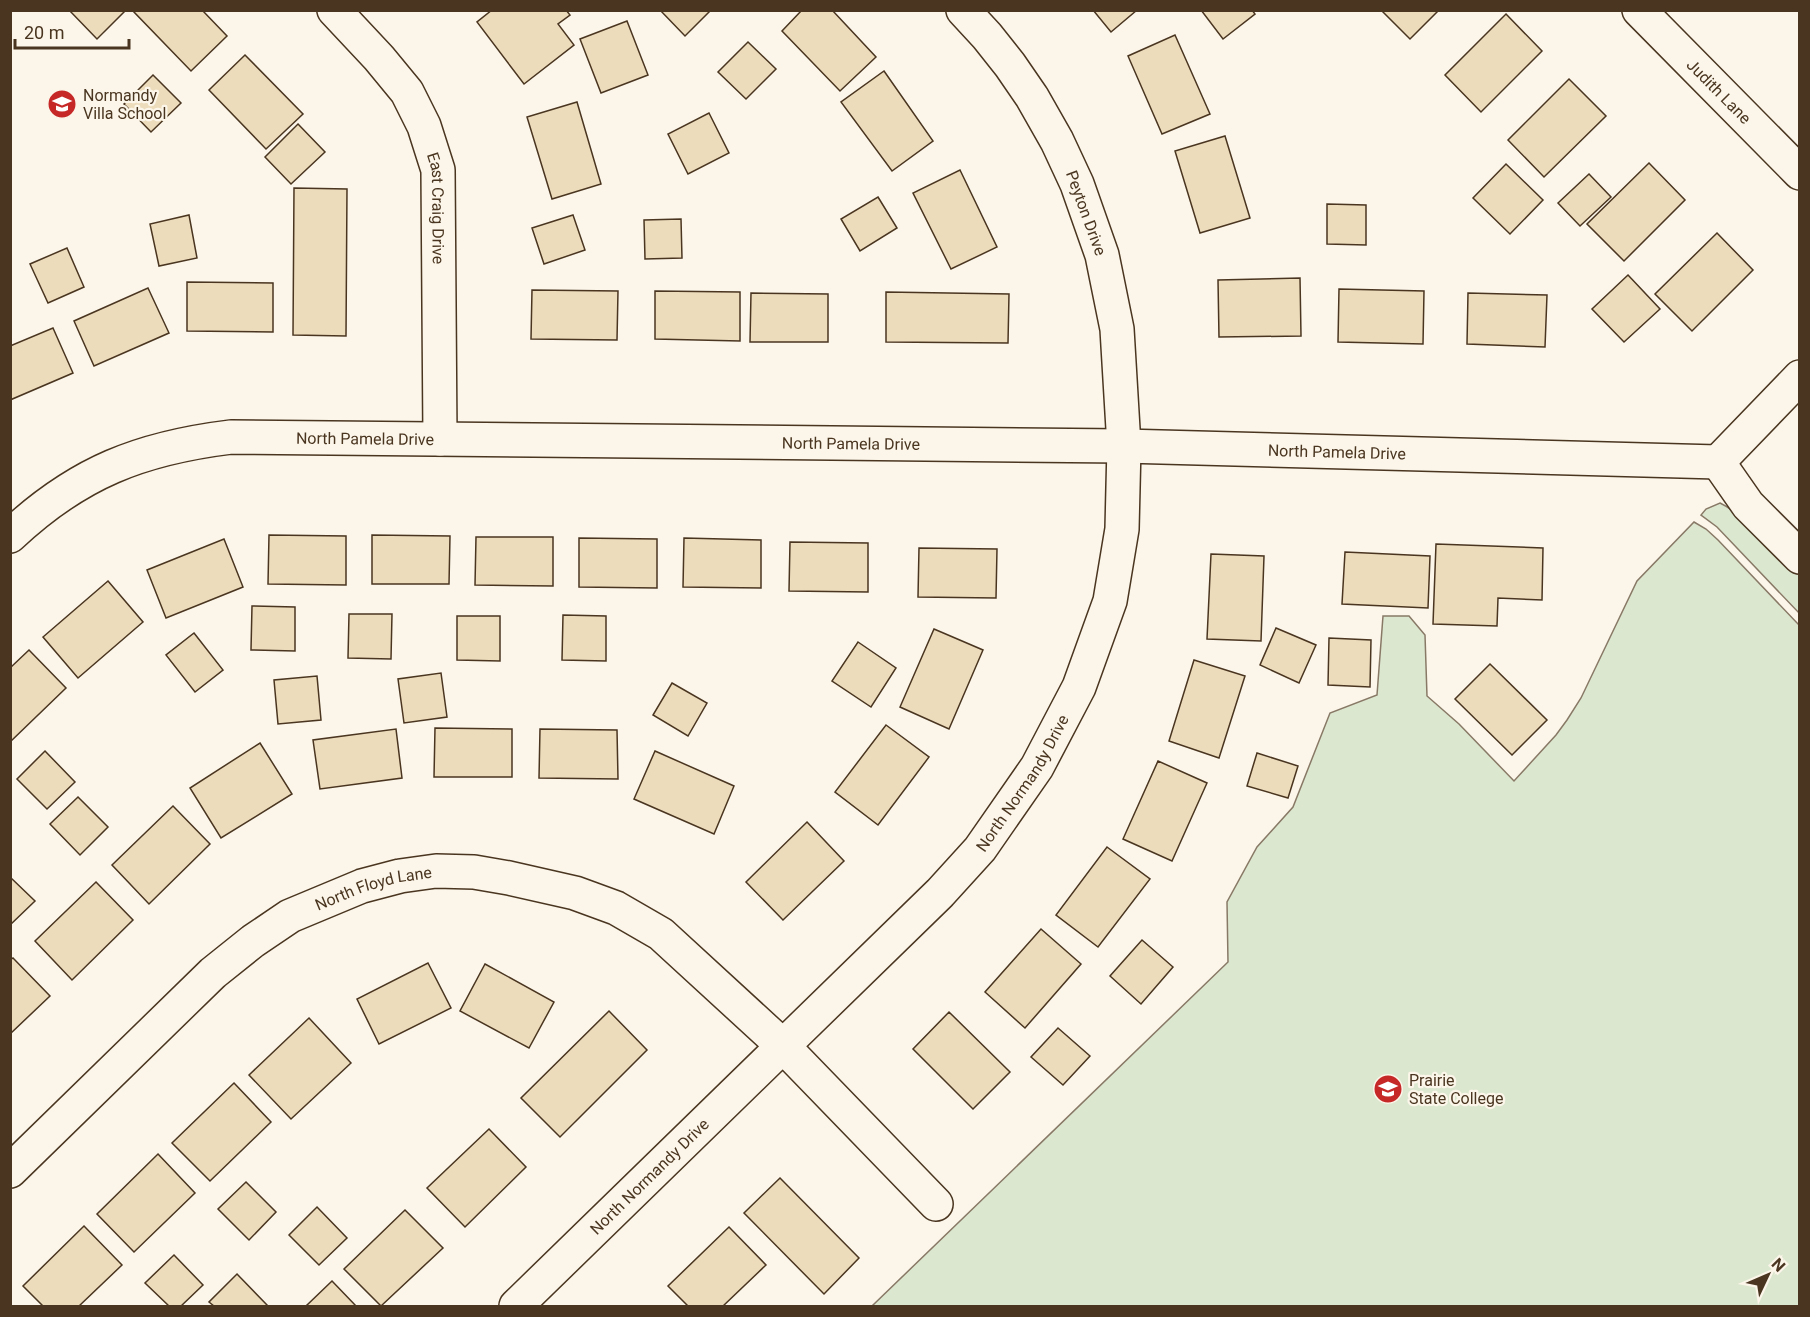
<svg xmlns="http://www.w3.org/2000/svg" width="1810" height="1317" font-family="Roboto,sans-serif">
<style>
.green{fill:#dce7d0;stroke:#887966;stroke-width:1.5}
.building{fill:#ecdcbc;stroke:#4a3520;stroke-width:1.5}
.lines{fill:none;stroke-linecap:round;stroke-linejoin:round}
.minor-casing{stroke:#4a3520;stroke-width:36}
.minor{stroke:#fbf6e9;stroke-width:33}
.labels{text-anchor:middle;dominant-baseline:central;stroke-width:4.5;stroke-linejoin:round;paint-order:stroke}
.street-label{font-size:16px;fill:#4a3520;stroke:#fbf6e9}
.poi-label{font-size:16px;fill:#4a3520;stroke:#fbf6e9;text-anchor:start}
</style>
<rect width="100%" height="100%" fill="#fbf6e9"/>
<!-- green -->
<g class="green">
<path d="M1720,503C1745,515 1779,554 1799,575V613L1717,527L1701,515L1706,509Z"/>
<path d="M1694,522L1706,529L1718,540L1799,625V1306H872L1228,962L1227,902L1257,847L1293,807L1330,713L1377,695L1383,616H1409L1425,635L1427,696L1459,724L1514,781L1556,735L1567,720L1581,698L1637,581Z"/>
</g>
<!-- building -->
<g class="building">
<path d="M69,10H126L97,39Z"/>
<path d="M135,10H202L227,36L191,71L134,12Z"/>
<path d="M492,10H566L570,15L558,24L574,45L524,84L477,22Z"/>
<path d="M660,10H711L685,36Z"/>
<path d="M802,10H832L876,57L840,91L782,31Z"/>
<path d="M1093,10H1137L1111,32Z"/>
<path d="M1201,10H1252L1255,14L1223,39Z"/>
<path d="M1381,10H1439L1410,39Z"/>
<path d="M1506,14L1542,51L1481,112L1445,75Z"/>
<path d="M627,21L648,75L601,93L580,39Z"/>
<path d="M1175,35L1210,114L1162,134L1128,56Z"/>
<path d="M748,42L776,69L746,99L718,72Z"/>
<path d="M245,55L303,114L266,149L209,90Z"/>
<path d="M884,71L933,141L892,171L841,102Z"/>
<path d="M153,75L181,103L151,132L124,104Z"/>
<path d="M1569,79L1606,116L1544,177L1508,140Z"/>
<path d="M577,102L601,184L552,199L527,117Z"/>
<path d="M709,113L729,153L688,174L668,134Z"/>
<path d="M298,124L325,152L291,184L265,157Z"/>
<path d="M1225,136L1250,218L1200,233L1175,151Z"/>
<path d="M1649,163L1685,200L1624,261L1587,224Z"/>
<path d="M1506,164L1543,200L1510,234L1473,198Z"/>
<path d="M960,170L997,247L951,269L913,193Z"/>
<path d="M1589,174L1611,197L1580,226L1558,203Z"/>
<path d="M294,188L347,189L346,336L293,335Z"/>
<path d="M878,197L897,228L860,251L841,219Z"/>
<path d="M1327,204L1366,205V245L1327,244Z"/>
<path d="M189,215L197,258L159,266L150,224Z"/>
<path d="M573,215L585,250L544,264L532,228Z"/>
<path d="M681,219L682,258L645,259L644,220Z"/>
<path d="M1717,233L1753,270L1692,331L1655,294Z"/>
<path d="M67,248L84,287L48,303L30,264Z"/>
<path d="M1628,275L1660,309L1624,342L1592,309Z"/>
<path d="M1300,278L1301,336L1219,337L1218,280Z"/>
<path d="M187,282L273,283V332L187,331Z"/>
<path d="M148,288L169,333L94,366L74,321Z"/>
<path d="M1339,289L1424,291L1423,344L1338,342Z"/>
<path d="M532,290L618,291L617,340L531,339Z"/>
<path d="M655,291L740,292V341L655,339Z"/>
<path d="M886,292L1009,294L1008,343L886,342Z"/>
<path d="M751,293L828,294V342H750Z"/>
<path d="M1468,293L1547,295L1545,347L1467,344Z"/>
<path d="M53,328L73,373L10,400V346Z"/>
<path d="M269,535L346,536V585L268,584Z"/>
<path d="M372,535L450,536L449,584H372Z"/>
<path d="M476,537H553V586L475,585Z"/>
<path d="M579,538L657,539V588L579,587Z"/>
<path d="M684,538L761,540V588L683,587Z"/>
<path d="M224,539L243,587L166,618L147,570Z"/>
<path d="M790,542L868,543V592L789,591Z"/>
<path d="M1436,544L1543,548L1542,600L1498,598L1497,626L1433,624Z"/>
<path d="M919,548L997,549L996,598L918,597Z"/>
<path d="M1345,552L1430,556L1428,608L1342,604Z"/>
<path d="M1211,554L1264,556L1261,641L1207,639Z"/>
<path d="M108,581L143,622L78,678L43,637Z"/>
<path d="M252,606L295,607V651L251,650Z"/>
<path d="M349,614H392L391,659L348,658Z"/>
<path d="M563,615L606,616V661L562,660Z"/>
<path d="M457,616H500V661L457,660Z"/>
<path d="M1276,628L1316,645L1299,683L1260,665Z"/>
<path d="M934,629L983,650L949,729L900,707Z"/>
<path d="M194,633L223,670L195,692L166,655Z"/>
<path d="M1329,638L1371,640L1370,687L1328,685Z"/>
<path d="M858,642L896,668L871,707L832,681Z"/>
<path d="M29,650L66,688L10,742V668Z"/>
<path d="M1194,660L1245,676L1219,758L1169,741Z"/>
<path d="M1490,664L1547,720L1512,755L1455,699Z"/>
<path d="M441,673L447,717L404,723L398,679Z"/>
<path d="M317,676L321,720L278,724L274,680Z"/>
<path d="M672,683L707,703L688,736L653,715Z"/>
<path d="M886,725L929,757L878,825L835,792Z"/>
<path d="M435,728L512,729V777H434Z"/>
<path d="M396,729L402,778L320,789L313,740Z"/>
<path d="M540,729L617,730L618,779L539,778Z"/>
<path d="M260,743L292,794L221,838L190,788Z"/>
<path d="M45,751L75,782L47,809L17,779Z"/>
<path d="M655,751L734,786L714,834L634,799Z"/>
<path d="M1257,753L1298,766L1288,798L1247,786Z"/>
<path d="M1158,761L1207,783L1172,861L1123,839Z"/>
<path d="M78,797L108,827L80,855L50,824Z"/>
<path d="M173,806L210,844L149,904L112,865Z"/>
<path d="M807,822L844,861L783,920L746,882Z"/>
<path d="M1107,847L1150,879L1098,947L1056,915Z"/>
<path d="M10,877L35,901L10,925Z"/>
<path d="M96,882L133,920L72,980L35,941Z"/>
<path d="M1041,929L1081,964L1025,1028L985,992Z"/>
<path d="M1142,940L1173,967L1141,1004L1110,976Z"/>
<path d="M13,958L50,996L10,1034V960Z"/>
<path d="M428,963L451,1008L379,1044L357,999Z"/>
<path d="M485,964L554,1002L529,1048L460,1011Z"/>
<path d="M609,1011L647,1050L560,1137L521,1098Z"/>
<path d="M949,1012L1010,1072L973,1109L913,1049Z"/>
<path d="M309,1018L351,1063L291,1119L249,1075Z"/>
<path d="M1058,1028L1090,1056L1063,1085L1031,1057Z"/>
<path d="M234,1083L271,1122L210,1181L172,1143Z"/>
<path d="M489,1129L526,1167L465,1227L427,1188Z"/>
<path d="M158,1154L195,1193L134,1252L97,1214Z"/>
<path d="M780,1178L859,1258L824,1294L744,1213Z"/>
<path d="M246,1182L276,1212L249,1240L218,1209Z"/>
<path d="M317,1207L347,1238L319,1265L289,1235Z"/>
<path d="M405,1210L443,1248L381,1306L344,1269Z"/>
<path d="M84,1226L122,1265L79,1306H43L23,1286Z"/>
<path d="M729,1227L766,1265L723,1306H688L668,1286Z"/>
<path d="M174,1255L203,1285L181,1306H169L145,1283Z"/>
<path d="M237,1274L267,1305L266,1306H214L209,1302Z"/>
<path d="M332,1281L356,1306H306Z"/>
</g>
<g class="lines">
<!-- minor casing -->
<g class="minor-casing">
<g id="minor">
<path id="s1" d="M334,10L379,58L407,92L424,126L438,170L440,439"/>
<path id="s2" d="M1639,10L1800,173"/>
<path d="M1718,462L1748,505L1800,557"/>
<path d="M1718,462L1800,377"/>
<path id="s3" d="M10,536C78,472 141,448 231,437L1124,446L1718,462"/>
<path id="s4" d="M10,1171L213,973L253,941L290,916L362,886L400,876L436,871L474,872L509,878L575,893L616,908L661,934L783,1046L936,1204"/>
<path id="s5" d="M516,1306L940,893L980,849L1037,767L1079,687L1110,601L1122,529L1124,446L1117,329L1102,255L1077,184L1057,141L1032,97L1010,65L987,36L963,10"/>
</g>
</g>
<!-- minor -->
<use href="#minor" class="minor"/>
</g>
<!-- icons -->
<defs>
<g id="school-disc" transform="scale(1.5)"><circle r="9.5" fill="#c62828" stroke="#fbf6e9"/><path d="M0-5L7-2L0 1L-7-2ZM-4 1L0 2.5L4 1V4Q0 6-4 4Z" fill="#fff"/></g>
<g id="university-disc" transform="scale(1.5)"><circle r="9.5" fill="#c62828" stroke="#fbf6e9"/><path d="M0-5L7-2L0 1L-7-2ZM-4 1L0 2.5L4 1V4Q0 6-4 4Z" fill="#fff"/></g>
</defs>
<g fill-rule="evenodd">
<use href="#school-disc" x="62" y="104"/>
<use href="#university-disc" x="1388" y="1089"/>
</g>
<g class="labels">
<!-- street labels -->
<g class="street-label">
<text stroke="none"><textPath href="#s2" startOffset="114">Judith Lane</textPath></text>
<text stroke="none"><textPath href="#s1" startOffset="232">East Craig Drive</textPath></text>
<text transform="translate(1086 213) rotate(70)">Peyton Drive</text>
<text stroke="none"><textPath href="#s3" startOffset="381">North Pamela Drive</textPath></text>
<text stroke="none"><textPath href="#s3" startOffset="867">North Pamela Drive</textPath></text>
<text stroke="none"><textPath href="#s3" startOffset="1353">North Pamela Drive</textPath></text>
<text stroke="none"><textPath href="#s5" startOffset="730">North Normandy Drive</textPath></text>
<text stroke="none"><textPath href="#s4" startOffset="468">North Floyd Lane</textPath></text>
<text stroke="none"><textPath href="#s5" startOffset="186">North Normandy Drive</textPath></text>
</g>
<!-- poi labels -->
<g class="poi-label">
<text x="83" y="95">Normandy<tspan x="83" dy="18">Villa School</tspan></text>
<text x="1409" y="1080">Prairie<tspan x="1409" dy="18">State College</tspan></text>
</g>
</g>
<!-- border -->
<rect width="1810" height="1317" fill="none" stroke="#4a3520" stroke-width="24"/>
<!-- north arrow -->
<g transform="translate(1768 1275) rotate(46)" stroke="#fbf6e9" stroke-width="4.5" paint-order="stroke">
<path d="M0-4.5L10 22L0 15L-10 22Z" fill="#4a3520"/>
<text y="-9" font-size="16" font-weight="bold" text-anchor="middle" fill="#4a3520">N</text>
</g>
<!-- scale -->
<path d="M15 39v9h114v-9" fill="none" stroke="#4a3520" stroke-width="3"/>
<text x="24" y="39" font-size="18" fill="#4a3520" stroke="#fbf6e9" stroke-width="4.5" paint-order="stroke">20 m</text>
</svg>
